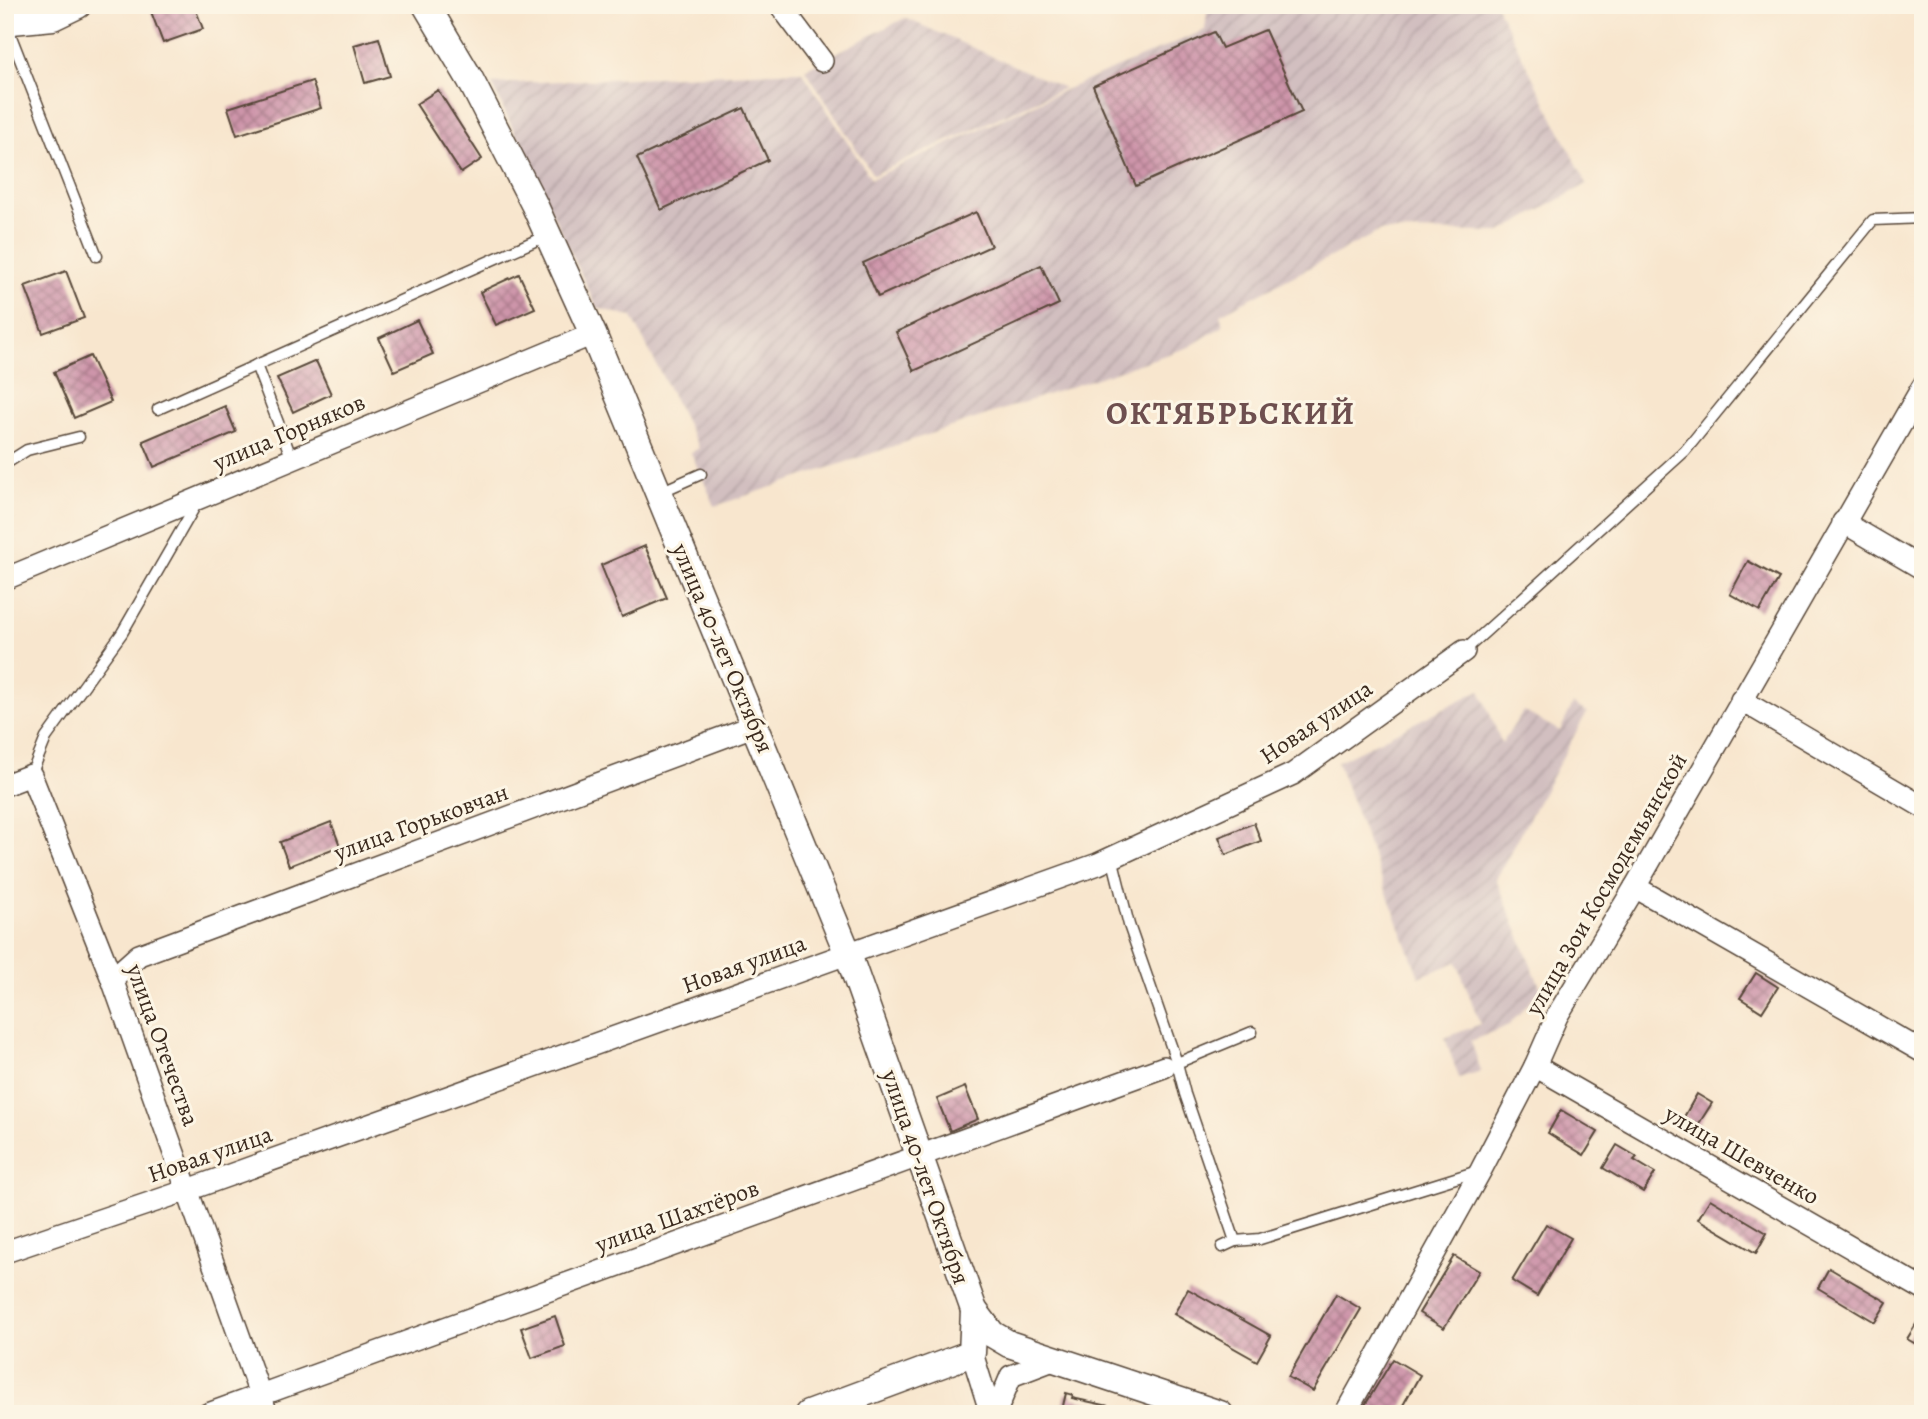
<svg xmlns="http://www.w3.org/2000/svg" width="1928" height="1419" font-family="Alegreya,serif">
<style>
.industrial{fill:url(#industrial-furrows)}
.building{fill:url(#building-cross-hatch)}
.lines{fill:none;stroke-linecap:round;stroke-linejoin:round}
.service-casing{stroke:#574638;stroke-width:13}
.minor-casing{stroke:#574638;stroke-width:24}
.tertiary-casing{stroke:#574638;stroke-width:29}
.service{stroke:#fff;stroke-width:10}
.minor{stroke:#fff;stroke-width:21}
.tertiary{stroke:#fff;stroke-width:26}
.labels{text-anchor:middle;dominant-baseline:central;stroke-width:6;stroke-linejoin:round;paint-order:stroke}
.street-label{font-size:24px;fill:#3b2a1e;stroke:#fcf5e5}
.district-label{font-size:32px;font-weight:bold;letter-spacing:2px;fill:#6e4f4f;stroke:#fcf5e5}
</style>
<defs>
<pattern id="industrial-furrows" width="10" height="10" patternUnits="userSpaceOnUse" patternTransform="scale(1.75)"><rect width="10" height="10" fill="#d2bfc0"/><path d="M-1 1l2-2M0 10L10 0M9 11l2-2" fill="none" stroke="#b5a4a5"/></pattern>
<pattern id="building-cross-hatch" width="8" height="8" patternUnits="userSpaceOnUse" patternTransform="scale(1.75)"><rect width="8" height="8" fill="#ce95aa"/><path d="M0 0l8 8M0 8l8-8" fill="none" stroke="#a87a8a"/></pattern>
</defs>
<rect width="100%" height="100%" fill="#fcf5e5"/>
<filter id="ink" filterUnits="userSpaceOnUse"><feTurbulence type="fractalNoise" baseFrequency=".0143" numOctaves="2"/><feDisplacementMap in="SourceGraphic" scale="14" xChannelSelector="R" yChannelSelector="G"/><feConvolveMatrix kernelMatrix="1 2 1 2 8 2 1 2 1" color-interpolation-filters="sRGB"/></filter>
<filter id="wash" filterUnits="userSpaceOnUse"><feTurbulence type="fractalNoise" baseFrequency=".00686" numOctaves="4" result="noise"/><feDisplacementMap in="SourceGraphic" scale="28" xChannelSelector="R" yChannelSelector="G"/><feGaussianBlur stdDeviation="1.57" result="paint"/><feColorMatrix in="noise" values="0 0 0 0 0 0 0 0 0 0 0 0 0 0 0 0 0 1.4 0 .05"/><feComposite in="paint" operator="in"/></filter>
<g filter="url(#wash)">
<rect width="100%" height="100%" fill="#f8e6ce"/>
<!-- industrial -->
<g class="industrial">
<path d="M1208,5H1496L1587,184L1501,232L1380,231L1220,314L1223,326L1189,347L715,506L691,453L699,448L632,317L597,308L492,84L802,71L871,179L1067,89L1205,30Z"/>
<path d="M905,18L1064,88L873,175L805,69Z"/>
<path d="M1480,690L1502,744L1523,711L1560,731L1573,704L1587,712L1496,879L1541,989L1509,1025L1471,1041L1481,1071L1459,1078L1445,1038L1480,1024L1457,962L1419,977L1337,762Z"/>
</g>
<g id="blocks">
<!-- building -->
<g class="building">
<path d="M160,5H194L203,29L163,43L150,9Z"/>
<path d="M1265,30L1302,112L1136,186L1093,86L1214,32L1222,48Z"/>
<path d="M379,38L390,76L365,83L354,45Z"/>
<path d="M312,81L321,108L237,135L228,108Z"/>
<path d="M438,90L482,159L461,173L416,104Z"/>
<path d="M744,108L768,160L661,210L637,158Z"/>
<path d="M976,212L991,246L878,297L863,263Z"/>
<path d="M1041,265L1059,304L914,371L896,332Z"/>
<path d="M66,271L84,318L43,333L25,286Z"/>
<path d="M519,274L535,308L496,325L480,292Z"/>
<path d="M417,320L433,354L394,371L379,338Z"/>
<path d="M90,356L111,402L74,418L54,372Z"/>
<path d="M316,361L331,394L293,412L277,378Z"/>
<path d="M225,406L236,432L154,467L143,441Z"/>
<path d="M645,546L667,598L622,617L601,565Z"/>
<path d="M1748,561L1779,578L1760,611L1730,594Z"/>
<path d="M331,822L340,846L289,866L280,842Z"/>
<path d="M1254,823L1261,841L1226,855L1219,837Z"/>
<path d="M1756,973L1778,987L1762,1012L1740,998Z"/>
<path d="M965,1087L978,1119L950,1131L937,1099Z"/>
<path d="M1697,1094L1712,1103L1698,1125L1684,1117Z"/>
<path d="M1561,1110L1598,1132L1584,1155L1548,1133Z"/>
<path d="M1617,1145L1637,1157L1634,1160L1655,1173L1643,1192L1603,1168Z"/>
<path d="M1710,1199L1767,1233L1756,1253L1698,1219Z"/>
<path d="M1546,1224L1571,1238L1537,1296L1512,1281Z"/>
<path d="M1454,1256L1479,1271L1444,1328L1419,1313Z"/>
<path d="M1829,1268L1887,1302L1875,1322L1818,1288Z"/>
<path d="M1188,1289L1271,1336L1257,1361L1174,1314Z"/>
<path d="M1336,1294L1361,1309L1313,1391L1288,1377Z"/>
<path d="M555,1316L565,1346L532,1358L521,1328Z"/>
<path d="M1918,1321L1923,1323V1348L1907,1339Z"/>
<path d="M1393,1359L1420,1375L1398,1414H1368L1362,1410Z"/>
<path d="M1066,1393L1073,1395L1072,1398L1118,1408L1116,1414H1069V1412L1062,1410Z"/>
</g>
</g>
</g>
<g filter="url(#ink)">
<use href="#blocks" fill-opacity="0" stroke="#574638" stroke-width="2"/>
<g class="lines">
<!-- service casing -->
<g class="service-casing">
<g id="service">
<path d="M5,21L97,256"/>
<path d="M256,365L292,459"/>
<path d="M158,409L548,235"/>
<path d="M5,464L27,450L79,437"/>
<path d="M658,493L701,474"/>
<path d="M1464,651L1685,451L1873,220L1923,218"/>
<path d="M31,775L46,738L122,633L198,501"/>
<path d="M1112,857L1129,925L1177,1063L1173,1064"/>
<path d="M1235,1241L1260,1239L1481,1170"/>
<path d="M1222,1247L1235,1241L1185,1094L1177,1063L1252,1032"/>
</g>
</g>
<!-- minor casing -->
<g class="minor-casing">
<g id="minor">
<path d="M780,5L822,61"/>
<path d="M1843,522L1923,569"/>
<path d="M5,579L593,334"/>
<path d="M1741,700L1923,807"/>
<path d="M5,785L31,775L112,979L267,1414"/>
<path d="M1635,887L1923,1052"/>
<path d="M112,979L139,955L756,725"/>
<path d="M1535,1066L1923,1289"/>
<path d="M5,1252L188,1190L1098,864L1293,774L1464,651"/>
<path d="M972,1353L991,1414"/>
<path d="M208,1414L1164,1067"/>
<path d="M995,1414L1011,1376L1053,1360"/>
<path d="M1345,1414L1481,1170L1535,1066L1557,1016L1635,887L1923,386"/>
</g>
</g>
<!-- tertiary casing -->
<g class="tertiary-casing">
<g id="tertiary">
<path d="M426,5L470,79L534,204L593,334L848,954L974,1310L992,1334L1009,1344L1220,1414"/>
<path d="M5,14L12,21L53,17L78,5"/>
<path d="M808,1414L972,1353L974,1310"/>
</g>
</g>
<!-- service -->
<use href="#service" class="service"/>
<!-- minor -->
<use href="#minor" class="minor"/>
<!-- tertiary -->
<use href="#tertiary" class="tertiary"/>
</g>
</g>
<g class="labels">
<!-- street labels -->
<g class="street-label">
<text transform="translate(289 432) rotate(-23)">улица Горняков</text>
<text transform="translate(723 648) rotate(67)">улица 40-лет Октября</text>
<text transform="translate(1316 722) rotate(-34)">Новая улица</text>
<text transform="translate(421 822) rotate(-20)">улица Горьковчан</text>
<text transform="translate(1606 884) rotate(-60)">улица Зои Космодемьянской</text>
<text transform="translate(744 964) rotate(-20)">Новая улица</text>
<text transform="translate(163 1045) rotate(70)">улица Отечества</text>
<text transform="translate(210 1154) rotate(-19)">Новая улица</text>
<text transform="translate(1742 1155) rotate(30)">улица Шевченко</text>
<text transform="translate(926 1177) rotate(71)">улица 40-лет Октября</text>
<text transform="translate(677 1216) rotate(-20)">улица Шахтёров</text>
</g>
<!-- district labels -->
<g class="district-label">
<text x="1231" y="413">ОКТЯБРЬСКИЙ</text>
</g>
</g>
<!-- margin -->
<rect width="1928" height="1419" fill="none" stroke="#fcf5e5" stroke-width="28"/>
</svg>
